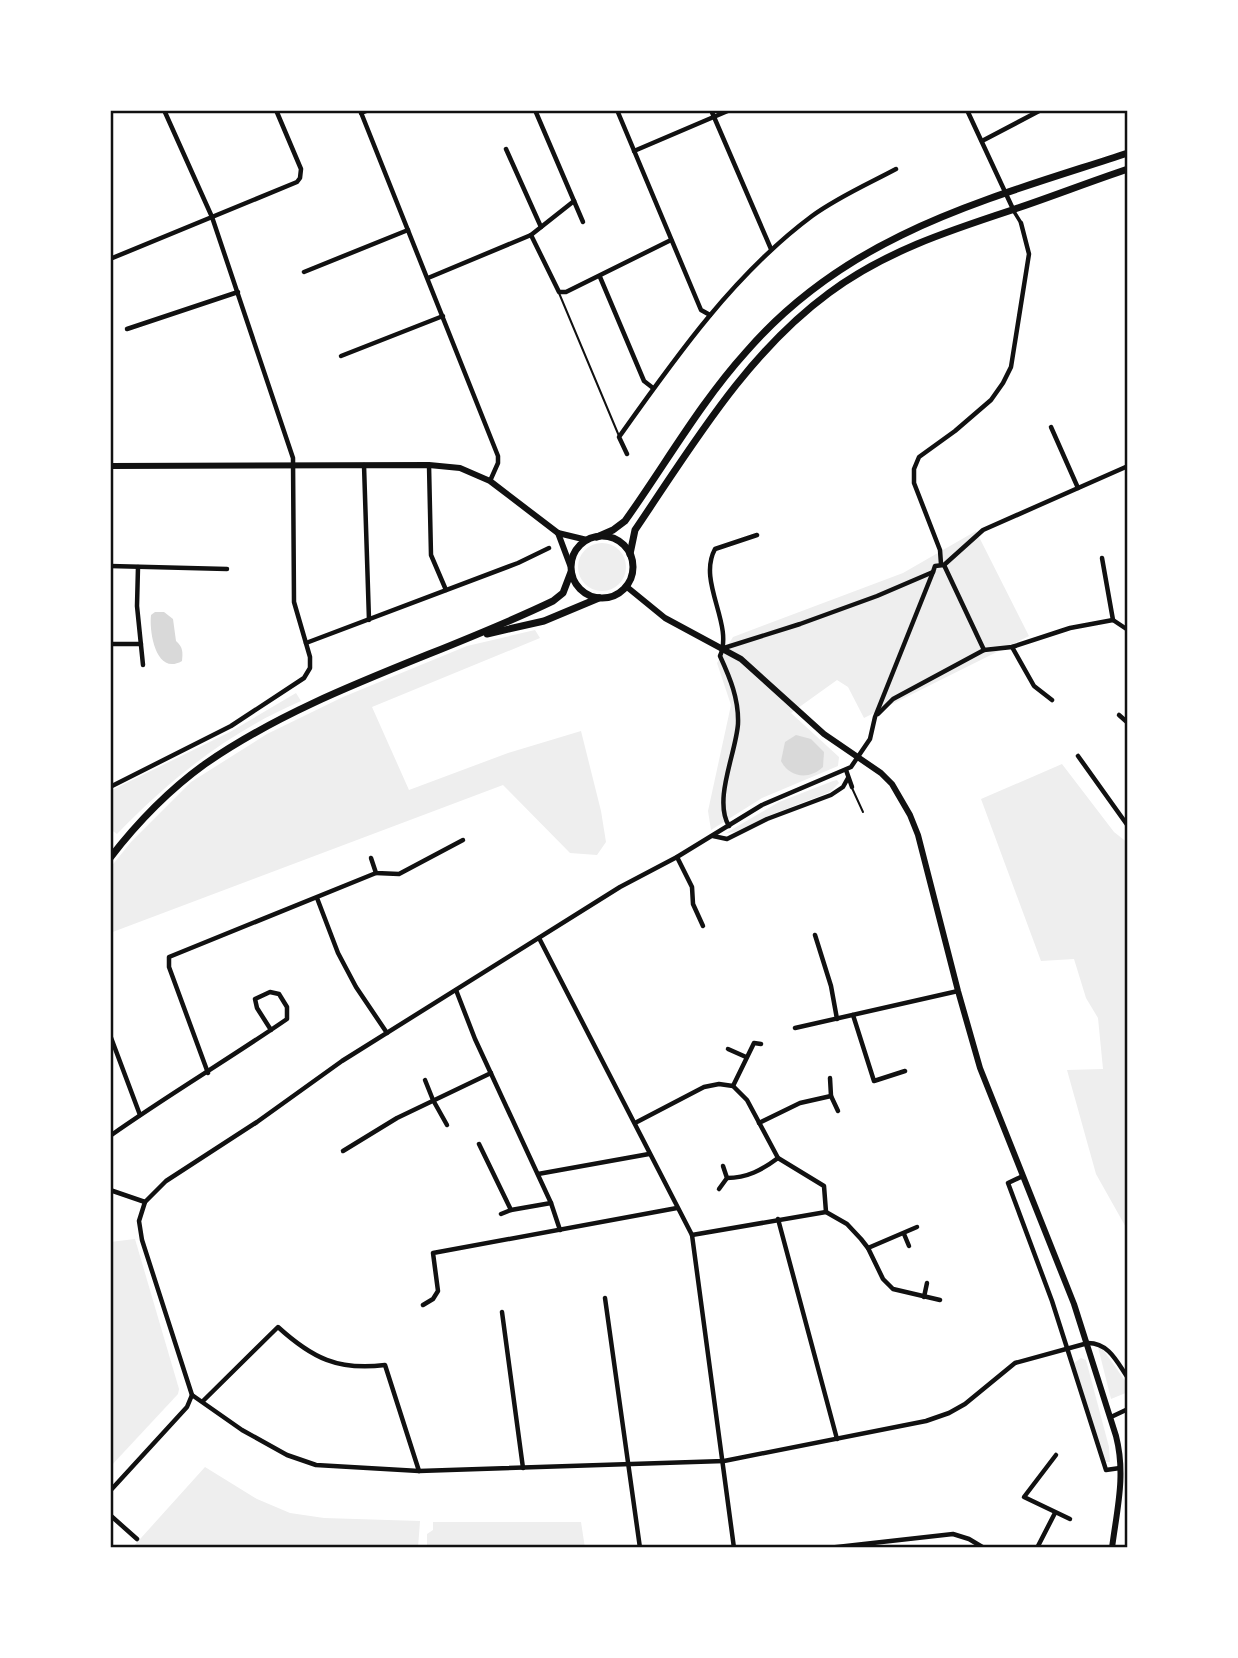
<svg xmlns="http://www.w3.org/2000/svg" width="1238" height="1658" font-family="Cabin,sans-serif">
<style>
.green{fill:#eee}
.water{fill:#d9d9d9}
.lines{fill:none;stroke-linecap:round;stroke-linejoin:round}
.service{stroke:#111;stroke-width:2}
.pedestrian{stroke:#111;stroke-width:3.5}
.minor{stroke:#111;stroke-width:4.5}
.secondary{stroke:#111;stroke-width:6}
.primary{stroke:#111;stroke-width:7}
.neatline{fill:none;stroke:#111;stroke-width:2.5}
</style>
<rect width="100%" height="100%" fill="#fff"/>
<!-- green -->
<g class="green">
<path d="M976,531L1029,636L864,718L848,687L837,680L791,713L839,757L838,766L762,798L711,830L708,811L731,705L717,663L733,637L903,573Z"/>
<circle cx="602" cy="567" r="24"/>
<path d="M535,630L540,638L372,707L409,790L508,753L581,731L601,811L606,842L597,855L570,853L503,785L110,933V868L131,842L191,782L267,734L343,697L467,646Z"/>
<path d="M296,693L301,701C229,732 171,778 117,834L110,829V791L230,732Z"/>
<path d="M1062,764L1114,832L1128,843V1231L1096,1174L1067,1070L1103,1069L1098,1018L1086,998L1074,959L1041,961L981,799Z"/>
<path d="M833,781L837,780L839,783L830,792L768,816L735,832L726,833L779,802Z"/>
<path d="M135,1239L179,1389L178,1394L110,1467V1242Z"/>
<path d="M1098,1347L1102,1348L1128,1385V1392L1111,1399Z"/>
<path d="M1081,1358L1086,1360L1109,1447L1110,1462H1106L1103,1457L1074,1363Z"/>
<path d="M205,1467L257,1499L290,1513L324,1518L420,1521L418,1548H132Z"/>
<path d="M433,1522H581L585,1548H427V1534L433,1530Z"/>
</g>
<!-- water -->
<g class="water">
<path d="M155,612H164L173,619L176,641C183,647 183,652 182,661C156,676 149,632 151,615Z"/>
<path d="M796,735L811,739L824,752L823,767C809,780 790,778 781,761L785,742Z"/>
</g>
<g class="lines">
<!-- service -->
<g class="service">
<path d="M559,293L619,436"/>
<path d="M852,788L863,812"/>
</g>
<!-- pedestrian -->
<path class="pedestrian" d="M1013,210L1021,223"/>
<!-- minor -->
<g class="minor">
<path d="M360,110L498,456V463L490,481"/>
<path d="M535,110L583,222"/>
<path d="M617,110L701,310L710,315"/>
<path d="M711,110L771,249"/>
<path d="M967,110L1013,209"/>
<path d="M361,113L369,110"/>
<path d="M982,141L1041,110"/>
<path d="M506,149L541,227"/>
<path d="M634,151L730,110"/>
<path d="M531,235L559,292H566L671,240"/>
<path d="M110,259L297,182L300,178L301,169L276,110"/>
<path d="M304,272L408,230"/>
<path d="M600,277L644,381L653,388"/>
<path d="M428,278L531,235L574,201"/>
<path d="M127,329L238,292"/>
<path d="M341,356L443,316"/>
<path d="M1051,427L1078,488"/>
<path d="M627,454L619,437C675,358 734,274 812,216C838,197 868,184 896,169"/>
<path d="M364,465L369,620"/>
<path d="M429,465L431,555L446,590"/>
<path d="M1102,558L1113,620"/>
<path d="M941,564L940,550L914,483V469L919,457L955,431L991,400L1003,383L1011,367L1029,254L1021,223"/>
<path d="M944,565L984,650"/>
<path d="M110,566L227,569"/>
<path d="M138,567L137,606L143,665"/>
<path d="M306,643L518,563L549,548"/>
<path d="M110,644H141"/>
<path d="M1012,647L1034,686L1052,700"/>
<path d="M724,648L800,624L877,596L933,572L935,566L944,565L983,530L1128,466"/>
<path d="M878,714L893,699L984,650L1012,647L1070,628L1113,620L1128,630"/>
<path d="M1119,715L1128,723"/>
<path d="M1078,756L1128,826"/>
<path d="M846,770L852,787"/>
<path d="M110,787L231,726L304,678L310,668V657L294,602L293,458L212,217L164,110"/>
<path d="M729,826C713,800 736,753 738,724C739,699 730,678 720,656C734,624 697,582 715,549L757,535"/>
<path d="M713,836L727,839L767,819L831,795L843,787L848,778"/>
<path d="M677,857L692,887L693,904L703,926"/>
<path d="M371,858L376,873L399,874L463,840"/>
<path d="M317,898L338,953L356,987L387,1033"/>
<path d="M815,935L831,986L837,1019"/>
<path d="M539,938L692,1235L734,1548"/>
<path d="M456,990L475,1039L551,1203L560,1230"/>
<path d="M853,1015L874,1081L905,1071"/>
<path d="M795,1028L958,991"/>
<path d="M110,1035L140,1115"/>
<path d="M728,1049L746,1057"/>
<path d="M208,1073L169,967V957L376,873"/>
<path d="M830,1078L831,1096L838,1111"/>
<path d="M425,1080L433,1100L447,1125"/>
<path d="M733,1086L754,1043L761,1044"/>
<path d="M635,1123L704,1087L719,1084L733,1086L747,1100L778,1158L824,1186L826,1212"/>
<path d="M759,1123L800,1103L831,1096"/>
<path d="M110,1136C168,1095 229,1059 287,1019V1007L279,994L270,992L255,999L257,1008L271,1030"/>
<path d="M479,1144L511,1210L551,1203"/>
<path d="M343,1151L397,1118L491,1073"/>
<path d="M538,1174L649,1154"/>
<path d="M1023,1176L1008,1183L1052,1301L1106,1470L1120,1468"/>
<path d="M727,1178C747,1178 762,1170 778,1158"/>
<path d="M719,1189L727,1178L723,1166"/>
<path d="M110,1190L145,1202"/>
<path d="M501,1214L511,1210"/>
<path d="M778,1219L837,1439"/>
<path d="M904,1234L909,1246"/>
<path d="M692,1235L826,1212L847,1224L861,1239L868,1248L883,1279L893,1289L940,1300"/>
<path d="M868,1248L917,1227"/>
<path d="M924,1297L927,1283"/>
<path d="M605,1298L640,1548"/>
<path d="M423,1305L433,1299L438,1291L433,1253L677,1208"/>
<path d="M502,1312L523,1468"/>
<path d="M192,1395L242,1430L287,1455L316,1465L419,1471L724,1461L926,1421L949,1413L965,1404L1015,1363L1088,1343C1109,1343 1117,1362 1128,1378"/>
<path d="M203,1401L278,1327C312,1358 338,1371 385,1365L419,1471"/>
<path d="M1111,1417L1128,1409"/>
<path d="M1056,1455L1024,1497L1070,1519"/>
<path d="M110,1491L187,1407L192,1395L142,1240L139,1221L145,1202L166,1181L257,1122L342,1061L620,887L677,857L762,805L851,767L870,739L875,717L933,572"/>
<path d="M110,1515L137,1539"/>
<path d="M828,1548L953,1534L969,1539L984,1548"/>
<path d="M1037,1548L1055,1513"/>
</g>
<!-- secondary -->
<g class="secondary">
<path d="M110,466L429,465L460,468L490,481L558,533L570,565"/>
<path d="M558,533L587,540"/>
<path d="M627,587L665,618L741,659L824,734L881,773L892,784L910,815L918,835L958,991L980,1068L1074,1304L1116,1436C1126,1475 1117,1509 1112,1548"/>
</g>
<!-- primary -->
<g class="primary">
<circle cx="602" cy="567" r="31"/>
<path d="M597,537L613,530L625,521C665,465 700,403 746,352C849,233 985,200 1128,153"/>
<path d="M630,554L635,530C692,446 746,354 829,293C884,252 948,231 1012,210C1051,197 1089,182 1128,169"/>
<path d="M487,634L544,621L599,598"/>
<path d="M110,858C137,823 169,790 205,764C310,691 439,656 553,601L563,593L571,572"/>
</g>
</g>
<!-- border -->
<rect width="1238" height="1658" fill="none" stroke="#ffffff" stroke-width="224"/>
<rect x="112" y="112" width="1014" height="1434" class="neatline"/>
</svg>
